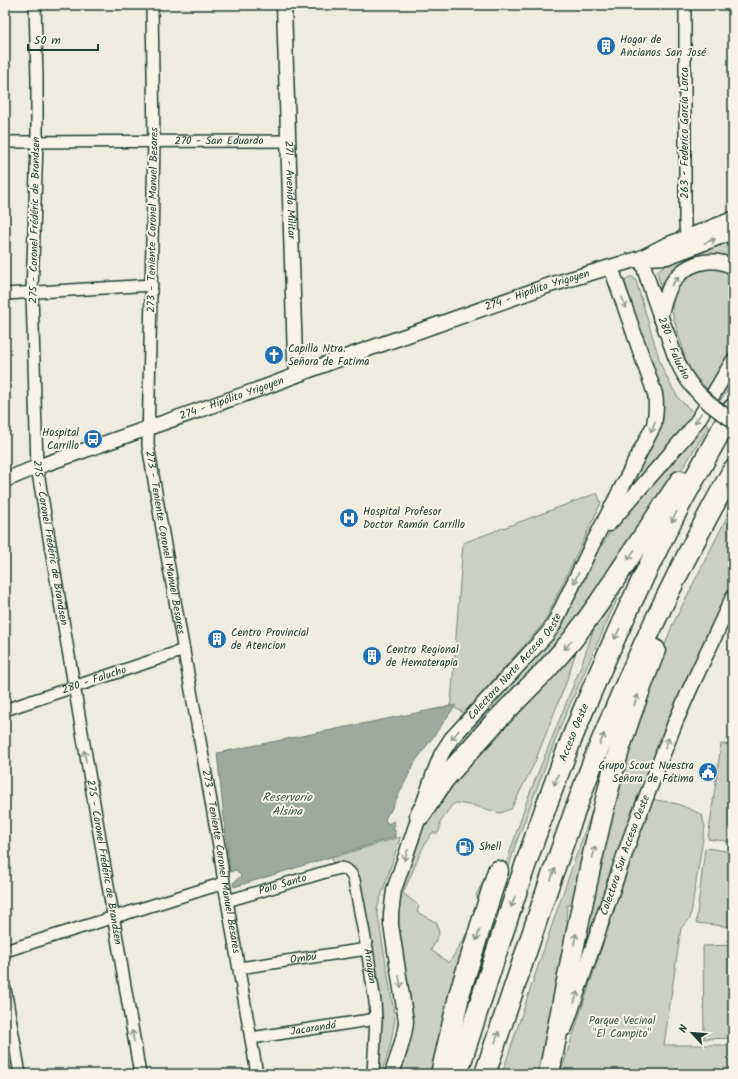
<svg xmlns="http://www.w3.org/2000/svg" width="738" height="1079" font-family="Kalam,sans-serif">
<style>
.green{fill:#cccfc4;stroke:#76867c}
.water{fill:#9fa99f;stroke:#6c7e74}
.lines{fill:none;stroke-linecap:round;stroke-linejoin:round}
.minor-casing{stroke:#1f3d34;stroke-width:14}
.tertiary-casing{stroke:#1f3d34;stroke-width:17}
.motorway-casing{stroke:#1f3d34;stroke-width:23}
.minor{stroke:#f7f3e8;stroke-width:11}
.tertiary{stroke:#f7f3e8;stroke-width:14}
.motorway{stroke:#f7f3e8;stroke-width:20}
.tertiary-bridge-casing{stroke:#1f3d34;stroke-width:17;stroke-linecap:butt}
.tertiary-bridge{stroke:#f7f3e8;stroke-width:14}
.oneway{stroke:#8b988e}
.labels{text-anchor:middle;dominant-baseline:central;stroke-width:4;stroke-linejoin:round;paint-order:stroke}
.poi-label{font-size:11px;fill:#1f3d34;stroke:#f7f3e8;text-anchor:start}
.street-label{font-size:11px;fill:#1f3d34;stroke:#f7f3e8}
.park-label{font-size:11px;fill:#425a51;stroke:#f7f3e8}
.water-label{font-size:12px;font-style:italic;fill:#3f584f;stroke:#f7f3e8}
</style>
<rect width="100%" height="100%" fill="#eeece1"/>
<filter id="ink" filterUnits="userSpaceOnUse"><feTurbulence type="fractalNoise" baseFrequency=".025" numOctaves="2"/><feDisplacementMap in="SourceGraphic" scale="8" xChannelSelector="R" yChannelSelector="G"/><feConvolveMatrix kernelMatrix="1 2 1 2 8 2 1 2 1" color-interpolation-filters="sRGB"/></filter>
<g filter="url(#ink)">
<!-- green -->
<g class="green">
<path d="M733,237V263L700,257L663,296L657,271L672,260Z"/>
<path d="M721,266L733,272V352L709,391L706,388L688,367L673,316L672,305L676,290L684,277L698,267Z"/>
<path d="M630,277H633L636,281L661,365L670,384L679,399L696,415L624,499L662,412L625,282L626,279Z"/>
<path d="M733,365V382L721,400L715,397Z"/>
<path d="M702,421L709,426L646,527L593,603L440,782L442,764L451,747L521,669L613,528Z"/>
<path d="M597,493L601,503L544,623L464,713L449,705L451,703L463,543Z"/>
<path d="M733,505V586L664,734L568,1004L631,736L672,626Z"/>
<path d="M638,552L561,725L515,846L503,887L486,925L527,800L581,666L598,617Z"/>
<path d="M580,639L566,683L534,764L511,809L500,813L475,806L456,803L451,806L440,823V829L438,833H432L424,845L403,893L419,906L417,912L437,923L439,934L431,950L449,963L476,918L473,909L479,910L484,900L477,898L476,895L489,871L494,866L498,869C473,936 453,1005 432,1074H397L411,1027L396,928L399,893L417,835L422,820L431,805L441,789L463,765H471L481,751L483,745L487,748L500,735L505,725L503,723L565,655L577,640Z"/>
<path d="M721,744L733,745V842L708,839Z"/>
<path d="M615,748L576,904L567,905L566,920L569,921L543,1074H502C538,965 575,856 615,748Z"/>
<path d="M651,799L678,804L701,814L705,826L690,919L681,928L664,1045H733V1074H560Z"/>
<path d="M400,837V838L377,909L395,1019L390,1047L381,1074H375L380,1018L356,879L333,866L332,858Z"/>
<path d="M705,848L733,852V927L696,923Z"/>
<path d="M733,945V1038L704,1039L703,946Z"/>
</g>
<!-- water -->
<path class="water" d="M456,705L415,762L390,812L388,814L385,819L388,824L393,821L395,826L391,829L395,830V837L234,887L233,883L241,876L236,870L230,872L217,753Z"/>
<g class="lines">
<!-- minor casing -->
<g class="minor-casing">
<g id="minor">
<path id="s1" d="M35,5L37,78V142L32,293L37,467L140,1074"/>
<path id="s2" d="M152,5L154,141L148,445L163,534L199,735L219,846L224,883L257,1074"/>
<path d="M685,5V223L686,236"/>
<path id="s3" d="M5,142L289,141"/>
<path d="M5,294L152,285"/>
<path id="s4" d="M5,710L184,650"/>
<path id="s5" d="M227,901L339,868C347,868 351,872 354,880L367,949L375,1002L376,1019L373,1074"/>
<path d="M5,951L224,883"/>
<path id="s6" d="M239,968L367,949"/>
<path d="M5,989L20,1074"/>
<path id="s7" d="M251,1038L376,1019"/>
</g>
</g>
<!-- tertiary casing -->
<g class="tertiary-casing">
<g id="tertiary">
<path id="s8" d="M284,5L295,359L298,374"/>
<path id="s9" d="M641,258C649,284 658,311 668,336C674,354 680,371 692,386"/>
<path d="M645,258L667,257L733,232"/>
<path d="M660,317C663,306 666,294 671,285C684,263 711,255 733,267"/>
<path id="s10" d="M5,480L37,467L265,387L334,361L550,285L641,258L664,246L733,219"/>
<path d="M609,524L689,432L698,420L733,361"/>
<path id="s11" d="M565,1028L631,836L675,723L690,689L733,597"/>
<path id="s12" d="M392,1074C397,1057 405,1039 406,1021L391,925V914L394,890L434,773L442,753L451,739L547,634L553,626L593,543L654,425C656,414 657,405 655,394L611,267"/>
</g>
</g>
<!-- motorway casing -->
<g class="motorway-casing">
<g id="motorway">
<path d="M420,815L444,779L494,723L546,670L573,639L599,603L680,481"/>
<path d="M441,1074L460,992L498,871"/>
<path id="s13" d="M457,1074C497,952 534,829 583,711C613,640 646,569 682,501C699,470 716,440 733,409"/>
<path d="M485,1074C507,1010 528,945 550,881C565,839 579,798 595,757C635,658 681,563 733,470"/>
<path d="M549,1074C568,976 586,877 611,779C622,735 639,692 655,650"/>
</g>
</g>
<!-- minor -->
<use href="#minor" class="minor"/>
<!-- tertiary -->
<use href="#tertiary" class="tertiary"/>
<!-- motorway -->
<use href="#motorway" class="motorway"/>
<!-- tertiary-bridge casing -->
<g class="tertiary-bridge-casing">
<path id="tertiary-bridge" d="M692,386C704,400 717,411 733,420"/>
</g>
<!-- tertiary-bridge -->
<use href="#tertiary-bridge" class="tertiary-bridge"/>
</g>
<!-- one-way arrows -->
<defs><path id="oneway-shaft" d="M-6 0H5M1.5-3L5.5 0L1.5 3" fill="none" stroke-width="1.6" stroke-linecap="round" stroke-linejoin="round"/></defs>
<g class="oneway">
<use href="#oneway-shaft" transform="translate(710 241) rotate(-20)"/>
<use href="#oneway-shaft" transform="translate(675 281) rotate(-53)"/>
<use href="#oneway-shaft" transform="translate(624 303) rotate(71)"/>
<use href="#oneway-shaft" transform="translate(698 418) rotate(123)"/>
<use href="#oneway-shaft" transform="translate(653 427) rotate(110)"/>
<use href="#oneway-shaft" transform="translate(674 517) rotate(117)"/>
<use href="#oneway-shaft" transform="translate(631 555) rotate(124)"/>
<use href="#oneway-shaft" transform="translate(576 578) rotate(116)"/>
<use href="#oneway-shaft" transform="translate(617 634) rotate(115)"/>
<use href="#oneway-shaft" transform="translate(568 645) rotate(131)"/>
<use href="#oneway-shaft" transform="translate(636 700) rotate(-70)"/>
<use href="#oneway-shaft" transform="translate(455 735) rotate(130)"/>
<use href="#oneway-shaft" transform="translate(602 739) rotate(-67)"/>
<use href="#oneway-shaft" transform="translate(667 743) rotate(-69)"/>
<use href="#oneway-shaft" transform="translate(85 756) rotate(-100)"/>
<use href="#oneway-shaft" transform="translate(556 780) rotate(110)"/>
<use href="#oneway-shaft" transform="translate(594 852) rotate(-77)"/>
<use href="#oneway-shaft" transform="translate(406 855) rotate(109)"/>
<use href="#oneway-shaft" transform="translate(553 874) rotate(-71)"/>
<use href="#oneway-shaft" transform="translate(513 902) rotate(109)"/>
<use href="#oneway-shaft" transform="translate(478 935) rotate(108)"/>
<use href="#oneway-shaft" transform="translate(575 939) rotate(-79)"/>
<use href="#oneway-shaft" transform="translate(400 982) rotate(81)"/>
<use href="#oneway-shaft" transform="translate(576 997) rotate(-71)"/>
<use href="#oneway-shaft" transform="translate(133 1036) rotate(-100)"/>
<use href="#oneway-shaft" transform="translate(497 1037) rotate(-71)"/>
</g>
</g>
<!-- icons -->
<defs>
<g id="building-disc" transform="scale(1)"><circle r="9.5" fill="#1f6fb2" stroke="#f7f3e8"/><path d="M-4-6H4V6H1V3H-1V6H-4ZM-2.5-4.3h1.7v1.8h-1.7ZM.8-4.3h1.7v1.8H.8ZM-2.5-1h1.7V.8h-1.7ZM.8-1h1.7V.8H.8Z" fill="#fff"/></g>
<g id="church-disc" transform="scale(1)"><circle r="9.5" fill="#1f6fb2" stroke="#f7f3e8"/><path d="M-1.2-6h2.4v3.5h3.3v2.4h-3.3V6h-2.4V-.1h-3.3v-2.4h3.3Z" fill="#fff"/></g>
<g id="bus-disc" transform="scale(1)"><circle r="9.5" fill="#1f6fb2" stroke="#f7f3e8"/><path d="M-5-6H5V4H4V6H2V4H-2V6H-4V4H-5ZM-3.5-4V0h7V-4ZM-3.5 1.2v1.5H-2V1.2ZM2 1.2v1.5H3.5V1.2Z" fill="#fff"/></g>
<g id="hospital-disc" transform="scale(1)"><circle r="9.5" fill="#1f6fb2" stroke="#f7f3e8"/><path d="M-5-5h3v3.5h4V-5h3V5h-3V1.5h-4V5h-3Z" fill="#fff"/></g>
<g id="civic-disc" transform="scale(1)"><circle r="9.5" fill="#1f6fb2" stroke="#f7f3e8"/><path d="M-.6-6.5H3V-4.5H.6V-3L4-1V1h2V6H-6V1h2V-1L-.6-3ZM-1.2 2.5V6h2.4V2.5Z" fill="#fff"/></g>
<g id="fuel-disc" transform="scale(1)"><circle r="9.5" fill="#1f6fb2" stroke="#f7f3e8"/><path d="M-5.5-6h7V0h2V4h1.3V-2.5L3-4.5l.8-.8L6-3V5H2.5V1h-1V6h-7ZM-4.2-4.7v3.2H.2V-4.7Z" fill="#fff"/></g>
</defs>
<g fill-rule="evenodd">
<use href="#building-disc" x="606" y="46"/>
<use href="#church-disc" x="274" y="355"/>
<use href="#bus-disc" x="93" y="439"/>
<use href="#hospital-disc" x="349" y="518"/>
<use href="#building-disc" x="217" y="639"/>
<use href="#building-disc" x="372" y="656"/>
<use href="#civic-disc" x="708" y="772"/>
<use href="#fuel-disc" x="465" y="847"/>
</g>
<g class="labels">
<!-- poi labels -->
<g class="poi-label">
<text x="620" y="40">Hogar de<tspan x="620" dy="13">Ancianos San José</tspan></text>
<text x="288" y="349">Capilla Ntra.<tspan x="288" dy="13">Señora de Fatima</tspan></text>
<text x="79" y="433" text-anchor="end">Hospital<tspan x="79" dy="13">Carrillo</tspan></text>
<text x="363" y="512">Hospital Profesor<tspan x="363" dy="13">Doctor Ramón Carrillo</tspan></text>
<text x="231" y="633">Centro Provincial<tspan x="231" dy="13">de Atencion</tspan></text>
<text x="386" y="650">Centro Regional<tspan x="386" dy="13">de Hemoterapia</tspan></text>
<text x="694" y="766" text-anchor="end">Grupo Scout Nuestra<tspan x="694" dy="13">Señora de Fátima</tspan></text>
<text x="479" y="847">Shell</text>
</g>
<!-- street labels -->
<g class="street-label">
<text transform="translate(685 133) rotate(-90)">263 - Federico García Lorca</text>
<text stroke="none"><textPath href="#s3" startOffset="214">270 - San Eduardo</textPath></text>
<text stroke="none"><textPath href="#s8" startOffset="185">271 - Avenida Militar</textPath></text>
<text transform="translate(35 220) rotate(-89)">275 - Coronel Frédéric de Brandsen</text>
<text transform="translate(153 220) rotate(-89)">273 - Teniente Coronel Manuel Besares</text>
<text stroke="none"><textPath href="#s10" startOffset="565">274 - Hipólito Yrigoyen</textPath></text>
<text stroke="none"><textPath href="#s9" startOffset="96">280 - Falucho</textPath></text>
<text stroke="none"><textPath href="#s10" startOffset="241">274 - Hipólito Yrigoyen</textPath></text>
<text stroke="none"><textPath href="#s1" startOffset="539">275 - Coronel Frédéric de Brandsen</textPath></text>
<text stroke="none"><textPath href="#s2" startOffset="539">273 - Teniente Coronel Manuel Besares</textPath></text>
<text stroke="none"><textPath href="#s12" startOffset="446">Colectora Norte Acceso Oeste</textPath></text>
<text stroke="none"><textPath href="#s4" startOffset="94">280 - Falucho</textPath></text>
<text stroke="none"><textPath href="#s13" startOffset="361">Acceso Oeste</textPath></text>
<text stroke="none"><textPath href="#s11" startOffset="183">Colectora Sur Acceso Oeste</textPath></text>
<text stroke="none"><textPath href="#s1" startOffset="863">275 - Coronel Frédéric de Brandsen</textPath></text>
<text stroke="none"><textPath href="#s2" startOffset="863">273 - Teniente Coronel Manuel Besares</textPath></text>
<text stroke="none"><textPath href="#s5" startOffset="58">Palo Santo</textPath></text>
<text stroke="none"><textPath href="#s6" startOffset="65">Ombú</textPath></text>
<text stroke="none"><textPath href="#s5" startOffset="225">Arrayán</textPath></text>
<text stroke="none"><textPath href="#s7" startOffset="63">Jacarandá</textPath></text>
</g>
<!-- park labels -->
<g class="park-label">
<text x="622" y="1021">Parque Vecinal<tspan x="622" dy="13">"El Campito"</tspan></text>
</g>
<!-- water labels -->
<g class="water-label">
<text x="287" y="797">Reservorio<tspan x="287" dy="14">Alsina</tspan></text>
</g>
</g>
<!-- margin -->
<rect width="738" height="1079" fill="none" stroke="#f7f3e8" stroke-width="20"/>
<rect x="10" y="10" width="718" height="1059" fill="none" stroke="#1f3d34" stroke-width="1.5" filter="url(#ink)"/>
<!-- north arrow -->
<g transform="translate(692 1033) rotate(296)" stroke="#f7f3e8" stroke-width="3" paint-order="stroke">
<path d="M0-3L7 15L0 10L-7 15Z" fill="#1f3d34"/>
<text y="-6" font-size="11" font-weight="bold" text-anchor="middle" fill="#1f3d34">N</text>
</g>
<!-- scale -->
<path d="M28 44v6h70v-6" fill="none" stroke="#1f3d34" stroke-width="2"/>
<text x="34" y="44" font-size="12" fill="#1f3d34" stroke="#f7f3e8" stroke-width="3" paint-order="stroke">50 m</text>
</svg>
